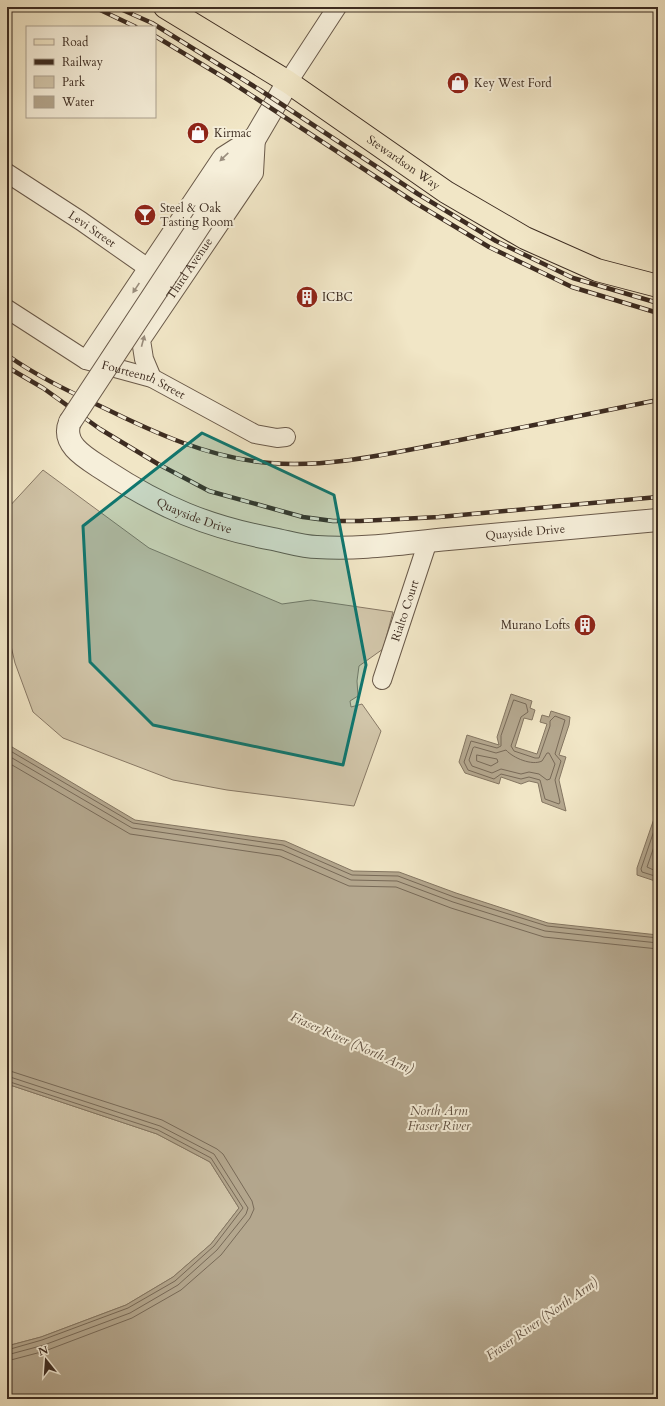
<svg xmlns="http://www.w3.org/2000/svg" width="665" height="1406" font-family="Cardo,serif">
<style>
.green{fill:#d2c6aa;stroke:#887966}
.water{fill:#b4a78e;stroke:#847662}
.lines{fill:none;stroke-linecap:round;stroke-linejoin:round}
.shore{stroke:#786a58;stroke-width:1}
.minor-casing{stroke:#6a5a4a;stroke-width:20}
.tertiary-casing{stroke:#6a5a4a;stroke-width:24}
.primary-casing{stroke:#3d2c21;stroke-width:24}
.minor{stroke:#f6efda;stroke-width:18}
.tertiary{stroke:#f6efda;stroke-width:22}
.primary{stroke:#f1e6c6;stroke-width:22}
.rail-casing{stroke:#3d2c21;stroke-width:4.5}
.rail{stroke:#f6efda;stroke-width:3;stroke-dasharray:9;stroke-linecap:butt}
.tertiary-bridge-casing{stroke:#6a5a4a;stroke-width:24;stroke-linecap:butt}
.tertiary-bridge{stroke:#f6efda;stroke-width:22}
.oneway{fill:#9a8e7e}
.marked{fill:#0f766e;fill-opacity:0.2;stroke:#0f766e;stroke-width:3;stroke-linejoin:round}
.labels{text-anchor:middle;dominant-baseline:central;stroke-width:4;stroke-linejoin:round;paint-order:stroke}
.poi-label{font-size:12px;fill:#3d2c21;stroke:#f6efda;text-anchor:start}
.street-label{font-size:12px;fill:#3d2c21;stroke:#f6efda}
.water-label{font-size:13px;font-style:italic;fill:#615142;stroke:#f6efda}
</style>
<rect width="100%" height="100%" fill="#f1e6c6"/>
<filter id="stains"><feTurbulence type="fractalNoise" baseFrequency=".005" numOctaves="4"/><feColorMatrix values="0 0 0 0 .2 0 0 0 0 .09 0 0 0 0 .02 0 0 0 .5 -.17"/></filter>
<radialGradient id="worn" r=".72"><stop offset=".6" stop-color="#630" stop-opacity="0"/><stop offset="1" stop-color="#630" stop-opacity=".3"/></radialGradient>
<!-- green -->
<g class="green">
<path d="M43,470L149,548L282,604L311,600L393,612L383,649L359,666L357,681L358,696L350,701L351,707L362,704L381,731L354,806L227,790L173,780L63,738L33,712L15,663L7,629V509Z"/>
<path d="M7,1084L157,1134L210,1162L239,1208L211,1244L173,1277L126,1305L41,1337L7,1346Z"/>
</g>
<!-- water -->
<g class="water">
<path d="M511,694L532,701L530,708L535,710L532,720L524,718L515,747L537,754L547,724L540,722L542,715L549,717L551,711L570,717L569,725L559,755L566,757L559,780L566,811L542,802L538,783L529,781L521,784L501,777L499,784L465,773L459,762L467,735L499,745L497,737Z"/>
<path d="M7,744L135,820L285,841L353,871L399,872L456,893L548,923L658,935V1399H7V1346L41,1337L126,1305L173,1277L211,1244L239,1208L210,1162L157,1134L7,1084Z"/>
<path d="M657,810H658V882L637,875V868Z"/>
</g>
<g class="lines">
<!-- shore -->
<g class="shore">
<path d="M514,700L526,704L528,712L521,717L511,746L514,751L535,758H539L550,726V721L555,716L565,720L555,754L561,761L555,780L560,802L559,804L545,799L540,780L529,777L521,779L501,774L494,779L468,770L464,762L471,741L497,748L501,746V736Z"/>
<path d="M475,747L496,753L506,750C513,758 532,766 542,761L547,753H549L555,764L550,779L547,780L539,774L529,772L521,774L501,769L492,773L472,766L469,760L473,748Z"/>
<path d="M7,749L133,823L283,845L352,875L398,876L454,897L547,926L658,938"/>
<path d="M7,755L132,828L282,850L351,880L397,881L453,902L545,931L658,943"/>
<path d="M477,755L497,759L498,762L491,766L477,761Z"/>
<path d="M7,762L130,834L280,856L349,886L396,887L451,908L544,937L658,949"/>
<path d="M658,819L641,869L642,872L658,877"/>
<path d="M658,835L647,867L658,872"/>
<path d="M7,1070L162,1120L217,1149L223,1154L252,1201L254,1209L250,1218L221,1255L181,1290L132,1318L45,1351L7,1361"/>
<path d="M7,1076L160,1126L214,1154L248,1208L246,1214L217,1250L178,1285L130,1313L44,1345L7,1355"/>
<path d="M7,1081L158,1130L211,1158L243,1208L214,1246L175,1281L128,1308L42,1340L7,1350"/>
</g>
<!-- minor casing -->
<g class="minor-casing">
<g id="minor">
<path d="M288,82L337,7"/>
<path id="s1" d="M7,173L81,221L158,275"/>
<path id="s2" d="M7,309L86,360L152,378L255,434L277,438L286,437"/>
<path d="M86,360L220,160L223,156L256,135"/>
<path id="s3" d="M152,378L144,359L141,340L254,173L256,137"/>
<path id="s4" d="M382,680L428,541"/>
</g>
</g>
<!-- tertiary casing -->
<g class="tertiary-casing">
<g id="tertiary">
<path d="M205,217L237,169L288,82"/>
<path id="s5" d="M70,422C60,446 90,460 106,471C161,507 208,527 273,539C288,542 303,547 317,547C361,550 404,543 448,539C518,533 588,526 658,520"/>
</g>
</g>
<!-- primary casing -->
<g class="primary-casing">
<g id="primary">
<path id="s6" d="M165,7L288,82L446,192L525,238L597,270L658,286"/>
</g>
</g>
<!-- minor -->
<use href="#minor" class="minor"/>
<!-- tertiary -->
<use href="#tertiary" class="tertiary"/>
<!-- primary -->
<use href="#primary" class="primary"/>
<!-- rail casing -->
<g class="rail-casing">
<g id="rail">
<path d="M94,7L136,27"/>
<path d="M116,7L152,23L260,90L418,194L496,241L573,278L658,303"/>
<path d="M155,36L228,80L414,202L489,247L572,287L658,313"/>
<path d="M7,355C35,375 68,391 100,406C155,433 209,458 270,463C330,468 391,453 450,442C519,428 589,414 658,400"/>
<path d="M7,367L43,388L100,429L158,464L209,491L303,517L333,521H360L439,517L658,497"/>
</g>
</g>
<!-- rail -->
<use href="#rail" class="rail"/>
<!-- tertiary-bridge casing -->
<g class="tertiary-bridge-casing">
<path id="tertiary-bridge" d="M70,422L205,217"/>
</g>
<!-- tertiary-bridge -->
<use href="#tertiary-bridge" class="tertiary-bridge"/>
</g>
<!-- one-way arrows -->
<defs><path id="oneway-solid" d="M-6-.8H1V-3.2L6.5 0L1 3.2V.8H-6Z"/></defs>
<g class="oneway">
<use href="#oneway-solid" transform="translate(224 157) rotate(136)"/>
<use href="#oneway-solid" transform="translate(136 288) rotate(124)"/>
<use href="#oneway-solid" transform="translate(143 341) rotate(-75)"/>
</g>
<!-- marked area -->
<path class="marked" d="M202,433L334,495L366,665L343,765L153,725L90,662L83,526Z"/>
<!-- icons -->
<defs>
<g id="shop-disc" transform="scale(1.15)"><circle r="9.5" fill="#8f2418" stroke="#f6efda"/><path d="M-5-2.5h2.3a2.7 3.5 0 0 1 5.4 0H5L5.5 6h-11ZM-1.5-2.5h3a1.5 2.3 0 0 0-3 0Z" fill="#fff"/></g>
<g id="bar-disc" transform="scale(1.15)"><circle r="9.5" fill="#8f2418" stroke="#f6efda"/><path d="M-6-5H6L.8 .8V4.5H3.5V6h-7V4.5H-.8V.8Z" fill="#fff"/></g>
<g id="building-disc" transform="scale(1.15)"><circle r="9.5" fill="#8f2418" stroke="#f6efda"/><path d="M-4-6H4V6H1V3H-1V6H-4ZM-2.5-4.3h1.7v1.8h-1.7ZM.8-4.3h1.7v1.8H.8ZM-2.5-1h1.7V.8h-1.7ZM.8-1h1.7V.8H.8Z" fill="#fff"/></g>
</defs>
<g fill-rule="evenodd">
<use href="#shop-disc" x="458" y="83"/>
<use href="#shop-disc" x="198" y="133"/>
<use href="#bar-disc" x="145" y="215"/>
<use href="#building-disc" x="307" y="297"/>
<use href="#building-disc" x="585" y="625"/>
</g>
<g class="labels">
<!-- poi labels -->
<g class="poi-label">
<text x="474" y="83">Key West Ford</text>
<text x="214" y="133">Kirmac</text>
<text x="160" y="208">Steel &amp; Oak<tspan x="160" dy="14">Tasting Room</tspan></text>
<text x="322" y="297">ICBC</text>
<text x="570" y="625" text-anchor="end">Murano Lofts</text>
</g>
<!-- street labels -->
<g class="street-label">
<text stroke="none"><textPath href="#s6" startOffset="285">Stewardson Way</textPath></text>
<text stroke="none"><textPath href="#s1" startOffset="102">Levi Street</textPath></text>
<text stroke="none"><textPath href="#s3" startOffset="126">Third Avenue</textPath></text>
<text stroke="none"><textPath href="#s2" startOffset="155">Fourteenth Street</textPath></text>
<text stroke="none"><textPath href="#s5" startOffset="166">Quayside Drive</textPath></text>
<text stroke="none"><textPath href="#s5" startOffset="502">Quayside Drive</textPath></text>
<text stroke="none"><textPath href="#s4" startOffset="73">Rialto Court</textPath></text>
</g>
<!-- water labels -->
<g class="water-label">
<text transform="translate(352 1043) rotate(24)">Fraser River (North Arm)</text>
<text x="439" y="1111">North Arm<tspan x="439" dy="15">Fraser River</tspan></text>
<text transform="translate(542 1319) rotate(-35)">Fraser River (North Arm)</text>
</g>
</g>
<!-- margin -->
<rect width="665" height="1406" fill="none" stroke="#f1e6c6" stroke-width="24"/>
<rect x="8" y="8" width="649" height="1390" fill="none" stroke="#3d2c21" stroke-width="2"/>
<rect x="12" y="12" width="641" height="1382" fill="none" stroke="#3d2c21"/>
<!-- legend -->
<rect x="26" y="26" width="130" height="92" fill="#f6efda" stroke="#aca190"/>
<rect x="34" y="39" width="20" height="6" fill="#f1e6c6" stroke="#aca190"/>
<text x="62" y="46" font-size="12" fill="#3d2c21">Road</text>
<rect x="34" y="59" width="20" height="6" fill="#3d2c21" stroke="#aca190"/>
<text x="62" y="66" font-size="12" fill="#3d2c21">Railway</text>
<rect x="34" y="76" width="20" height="12" fill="#d2c6aa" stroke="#aca190"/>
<text x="62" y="86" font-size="12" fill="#3d2c21">Park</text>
<rect x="34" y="96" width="20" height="12" fill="#b4a78e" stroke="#aca190"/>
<text x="62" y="106" font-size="12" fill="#3d2c21">Water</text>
<!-- north arrow -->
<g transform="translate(46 1360) rotate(343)" stroke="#f6efda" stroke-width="3" paint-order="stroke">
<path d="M0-3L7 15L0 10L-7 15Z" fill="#3d2c21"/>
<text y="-6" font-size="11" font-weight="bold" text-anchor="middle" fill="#3d2c21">N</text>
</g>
<rect width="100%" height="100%" filter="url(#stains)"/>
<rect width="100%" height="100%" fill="url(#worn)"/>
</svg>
